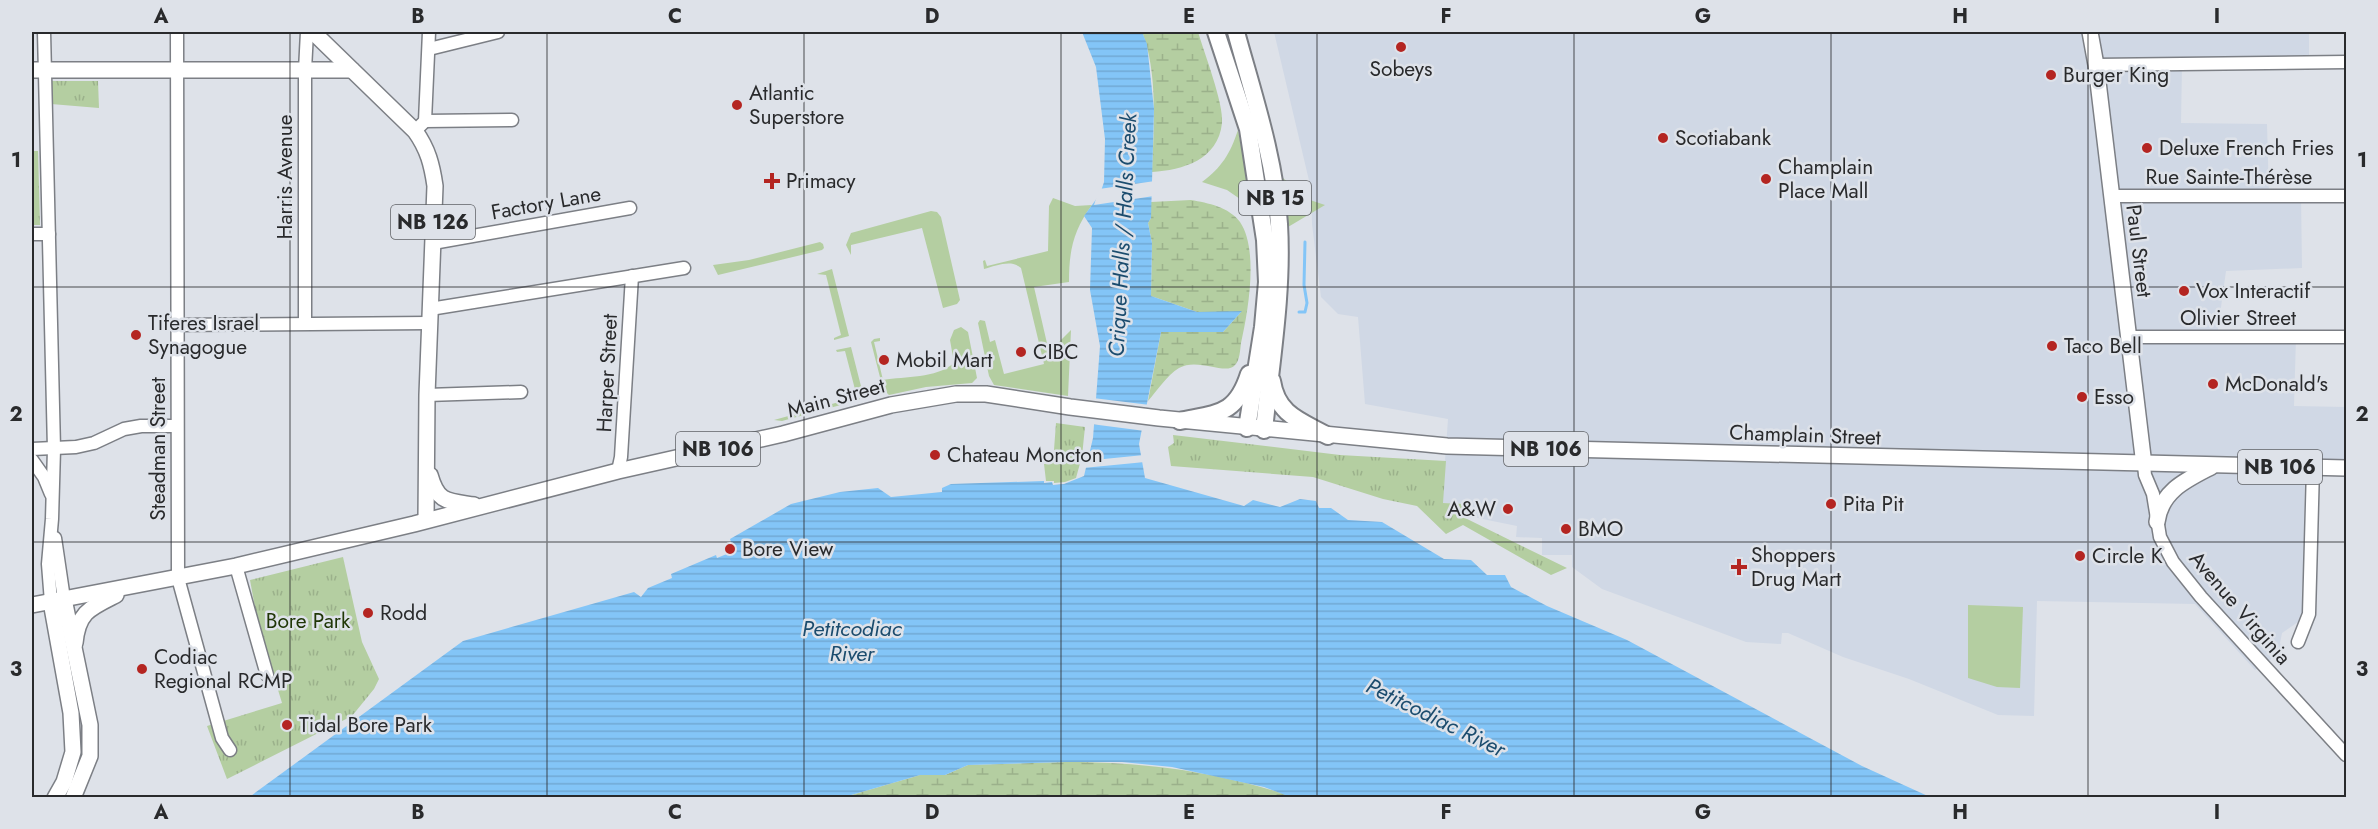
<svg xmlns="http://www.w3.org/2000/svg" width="2378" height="829" font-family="Jost,sans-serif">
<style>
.built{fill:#d0d8e5}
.green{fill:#b4cea1}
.wetland{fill:url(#wetland-marsh)}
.park{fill:url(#park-tufts)}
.water{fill:url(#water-rules)}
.pier{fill:#dee2e9}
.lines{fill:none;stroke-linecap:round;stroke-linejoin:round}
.stream{stroke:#83c5f7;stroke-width:3}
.minor-casing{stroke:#7c7f85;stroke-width:15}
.major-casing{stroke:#7c7f85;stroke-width:18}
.highway-casing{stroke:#7c7f85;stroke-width:20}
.minor{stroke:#fff;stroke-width:12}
.major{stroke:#fff;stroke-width:15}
.highway{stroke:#fff;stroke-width:16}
.grid{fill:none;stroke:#292a2c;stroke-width:1.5;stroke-opacity:0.55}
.poi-dot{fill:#b42521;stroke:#dee2e9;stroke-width:2}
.labels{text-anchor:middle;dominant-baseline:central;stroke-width:5;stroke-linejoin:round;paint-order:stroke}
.shield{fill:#dee2e9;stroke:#5f6165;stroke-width:1.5}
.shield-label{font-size:20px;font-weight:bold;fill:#292a2c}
.poi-label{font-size:21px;fill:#292a2c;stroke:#dee2e9;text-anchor:start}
.street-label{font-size:21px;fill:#292a2c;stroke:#dee2e9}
.park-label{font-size:21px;fill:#203707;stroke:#dee2e9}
.water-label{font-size:22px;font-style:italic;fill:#1b4c6e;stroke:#dee2e9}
.neatline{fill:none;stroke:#292a2c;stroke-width:2}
.grid-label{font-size:20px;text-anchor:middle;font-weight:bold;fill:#292a2c}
</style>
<defs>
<pattern id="wetland-marsh" width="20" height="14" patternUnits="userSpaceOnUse" patternTransform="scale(1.5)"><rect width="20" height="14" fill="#b4cea1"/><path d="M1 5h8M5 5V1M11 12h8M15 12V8" fill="none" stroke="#9bb18b"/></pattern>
<pattern id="park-tufts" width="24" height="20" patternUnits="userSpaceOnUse" patternTransform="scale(1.5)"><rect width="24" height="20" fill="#b4cea1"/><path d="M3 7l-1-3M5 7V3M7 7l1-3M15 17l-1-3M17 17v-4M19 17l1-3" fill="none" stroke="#9bb18b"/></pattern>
<pattern id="water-rules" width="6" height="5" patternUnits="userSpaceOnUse" patternTransform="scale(1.5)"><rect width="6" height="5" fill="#83c5f7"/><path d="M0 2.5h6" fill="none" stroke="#71a9d4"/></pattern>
</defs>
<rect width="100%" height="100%" fill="#dee2e9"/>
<!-- built -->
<path class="built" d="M1274,32H2309V62L2182,65L2181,123L2267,124L2269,196H2301L2302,268L2226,271L2217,336L2296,337L2294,406L2346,407V468H2305L2302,612L2298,622L2282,633L2280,643L2283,651L2255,670L2195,604L2037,601L2034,716L1998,715L1909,679L1843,657L1788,633H1782L1781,644L1746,642L1602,589L1572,567V555H1542V538L1516,537L1517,526L1458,514L1463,504L1442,503L1448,419L1365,404L1358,317L1338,314L1321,297L1312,224L1311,189Z"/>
<!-- green -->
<g class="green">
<path d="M1238,130L1253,208L1227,190L1202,182C1222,167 1230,154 1238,130Z"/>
<path d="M1283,178L1307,199L1325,205L1288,227Z"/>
<path d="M1053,198L1075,206L1092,205C1073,231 1069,251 1069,282L1034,287L1049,352L1071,330L1068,396L994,385L989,376L978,323L980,320L985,321L990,342L995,340L1004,374L1044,364L1021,268C1011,259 996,266 984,269L983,261L985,260L987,266L1048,251L1049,206Z"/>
<path d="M931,211L937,212L941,217L960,300L957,304L943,308L922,228L851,245V255L846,245L851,233Z"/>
<path d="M820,242L823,244L824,248L822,250L718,275L713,265L749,260Z"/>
<path d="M832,269L849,336L834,340V338L841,335L826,275L817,274Z"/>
<path d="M961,327L968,332L977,378L972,383L926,387L889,395L883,389L871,342L874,339L880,338V341L874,342L883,380C906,376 935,379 954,363L950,340L954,330Z"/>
<path d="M851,347L863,394L859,400L782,421L774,420L857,397L845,351L837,352L836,350Z"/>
<path d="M1968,605L2023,607L2020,688L1997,687L1968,678Z"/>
</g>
<!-- wetland -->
<g class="wetland">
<path d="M1142,32H1198C1204,52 1224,104 1222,123C1218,160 1183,170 1152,172C1154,130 1158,71 1142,32Z"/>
<path d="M1191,200C1208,203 1229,207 1240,222C1259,250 1248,312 1241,343C1240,350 1240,360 1235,365C1226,376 1198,357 1179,368C1167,375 1157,391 1148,401L1161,332H1223L1241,312H1197L1151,296L1152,243L1148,223L1151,218V202Z"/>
<path d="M1065,762C1144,762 1217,771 1293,797L841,798L920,775H945L968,765Z"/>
</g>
<!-- park -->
<g class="park">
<path d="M50,81H98L99,108L51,104Z"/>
<path d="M32,151H38L40,225H32Z"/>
<path d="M1056,423L1085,427L1082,456L1076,478L1065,482L1054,483V481H1046L1044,464L1053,463Z"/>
<path d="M1173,435L1340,455L1446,461L1443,503L1464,504L1459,515L1567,568L1551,575L1463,525L1446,534L1417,506L1383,499L1313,477L1171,466L1168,447L1174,443Z"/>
<path d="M343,557L362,642L379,679L374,689L352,716L227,779L207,726L282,703L258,624L250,580Z"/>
</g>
<!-- water -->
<path class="water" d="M1082,32H1142L1147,44L1154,109L1151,218L1148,223L1152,243L1151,296L1197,312L1242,311L1223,332H1161L1139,444L1145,478L1244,506L1253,500L1280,507L1300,499L1316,501L1319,508H1331L1348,520L1382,522L1444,559L1471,560L1487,575H1505L1511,587L1547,606L1627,640L1862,766L1930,797L1293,798L1264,787L1172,767L1122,762H1065L968,765L945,775H920L841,798H248L463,641L634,592L641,597L648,588L672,578L671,574L716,555L717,558L734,551L730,539L791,504L840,492L878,488L891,497L942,492V488L951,484L1044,481V483L1052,482L1053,485L1064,484L1084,476L1093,438L1100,346L1090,290L1092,228L1084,216L1100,194L1104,182L1105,139L1096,67Z"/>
<!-- pier -->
<g class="pier">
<path d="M1155,181L1154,196L1094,205L1099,189Z"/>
<path d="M1093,398L1150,405L1145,431L1091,424Z"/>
<path d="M1144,455L1145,462L1083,468L1084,461Z"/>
</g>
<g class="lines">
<!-- stream -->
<path class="stream" d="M1299,312H1305L1307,303L1304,285L1305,242"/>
<!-- minor casing -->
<g class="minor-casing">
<g id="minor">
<path d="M44,32L54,449L52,519L48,564L51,602"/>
<path d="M177,32L178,578L222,738L230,750"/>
<path d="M429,49L498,32"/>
<path d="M2096,65L2346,62"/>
<path d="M425,121L512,120"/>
<path d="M415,131L425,121L429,32"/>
<path d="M2111,196H2346"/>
<path d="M32,234H49"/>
<path d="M433,243L630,208"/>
<path d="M430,309L684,268"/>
<path d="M305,323V70L307,32"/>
<path d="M177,325L429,323"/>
<path d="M2128,337H2346"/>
<path d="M427,395L521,392"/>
<path d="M32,449L76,447L94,443L124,429L141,426H177"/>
<path d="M32,460L44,477L51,494"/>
<path d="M2144,465L2145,475L2153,494L2160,537L2173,562L2201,597L2346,755"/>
<path d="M618,471L621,457L632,276"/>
<path d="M55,538L64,599"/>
<path d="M236,566L267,675"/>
<path d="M2298,642L2309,614L2313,468"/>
</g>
</g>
<!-- major casing -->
<g class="major-casing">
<g id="major">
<path d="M313,32L415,131C428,149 432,165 435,186L427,395L426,520"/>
<path d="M2090,32L2096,65L2144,465"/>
<path d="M32,70H352"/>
<path d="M430,475C438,503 447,501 474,505"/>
<path d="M2157,522C2161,491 2186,480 2211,467"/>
<path d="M64,599L90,725V756L73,798"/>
<path d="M51,602L71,713L73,752L64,782L55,798"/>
<path d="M32,605L236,566L414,524L618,471L783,434L891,405L956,394H986L1070,407L1159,418L1447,446L2346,468"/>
<path d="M75,643C78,612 90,608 116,595"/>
</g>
</g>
<!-- highway casing -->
<g class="highway-casing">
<g id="highway">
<path d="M1216,32L1248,129L1265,240L1267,282L1263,327L1247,428"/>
<path d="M1236,32C1253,94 1275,159 1279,224C1283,293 1271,361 1264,430"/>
<path d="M1272,381C1277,415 1301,421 1328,436"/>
<path d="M1180,421C1218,413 1236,415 1249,374"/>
</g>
</g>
<!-- minor -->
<use href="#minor" class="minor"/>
<!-- major -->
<use href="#major" class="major"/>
<!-- highway -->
<use href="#highway" class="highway"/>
</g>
<!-- grid -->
<path class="grid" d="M290,32V798M547,32V798M804,32V798M1061,32V798M1317,32V798M1574,32V798M1831,32V798M2088,32V798M32,287H2346M32,542H2346"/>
<!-- markers -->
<g class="poi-dot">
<circle cx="1401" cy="47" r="6"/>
<circle cx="2051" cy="75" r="6"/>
<circle cx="737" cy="105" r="6"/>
<circle cx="1663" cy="138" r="6"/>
<circle cx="2147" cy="148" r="6"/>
<circle cx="1766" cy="179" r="6"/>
<path d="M769 172h6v6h6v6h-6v6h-6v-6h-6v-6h6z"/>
<circle cx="2184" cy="291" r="6"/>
<circle cx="136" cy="335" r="6"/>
<circle cx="2052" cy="346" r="6"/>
<circle cx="1021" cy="352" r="6"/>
<circle cx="884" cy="360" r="6"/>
<circle cx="2213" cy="384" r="6"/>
<circle cx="2082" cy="397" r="6"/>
<circle cx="935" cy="455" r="6"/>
<circle cx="1831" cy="504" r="6"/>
<circle cx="1508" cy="509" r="6"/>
<circle cx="1566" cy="529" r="6"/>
<circle cx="730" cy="549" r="6"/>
<circle cx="2080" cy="556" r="6"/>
<path d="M1736 558h6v6h6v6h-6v6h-6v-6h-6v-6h6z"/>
<circle cx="368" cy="613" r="6"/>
<circle cx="142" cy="669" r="6"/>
<circle cx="287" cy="725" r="6"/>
</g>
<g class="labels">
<!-- shield labels -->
<g class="shield">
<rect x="1239" y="181" width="72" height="34" rx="4.5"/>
<rect x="391" y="205" width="84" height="34" rx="4.5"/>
<rect x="676" y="432" width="84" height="34" rx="4.5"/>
<rect x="1504" y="432" width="84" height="34" rx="4.5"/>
<rect x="2238" y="450" width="84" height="34" rx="4.5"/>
</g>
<g class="shield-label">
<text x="1275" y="198">NB 15</text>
<text x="433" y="222">NB 126</text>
<text x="718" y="449">NB 106</text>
<text x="1546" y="449">NB 106</text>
<text x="2280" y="467">NB 106</text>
</g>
<!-- poi labels -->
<g class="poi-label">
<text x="1401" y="69" text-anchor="middle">Sobeys</text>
<text x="2063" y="75">Burger King</text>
<text x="749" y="93">Atlantic<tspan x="749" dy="24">Superstore</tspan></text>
<text x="1675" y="138">Scotiabank</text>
<text x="2159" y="148">Deluxe French Fries</text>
<text x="1778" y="167">Champlain<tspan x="1778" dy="24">Place Mall</tspan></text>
<text x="786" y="181">Primacy</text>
<text x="2196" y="291">Vox Interactif</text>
<text x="148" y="323">Tiferes Israel<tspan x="148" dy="24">Synagogue</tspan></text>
<text x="2064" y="346">Taco Bell</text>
<text x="1033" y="352">CIBC</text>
<text x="896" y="360">Mobil Mart</text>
<text x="2225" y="384">McDonald's</text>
<text x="2094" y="397">Esso</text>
<text x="947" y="455">Chateau Moncton</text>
<text x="1843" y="504">Pita Pit</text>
<text x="1496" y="509" text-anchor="end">A&amp;W</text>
<text x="1578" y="529">BMO</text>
<text x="742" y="549">Bore View</text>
<text x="1751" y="555">Shoppers<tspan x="1751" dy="24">Drug Mart</tspan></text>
<text x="2092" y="556">Circle K</text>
<text x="380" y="613">Rodd</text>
<text x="154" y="657">Codiac<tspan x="154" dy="24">Regional RCMP</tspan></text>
<text x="299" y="725">Tidal Bore Park</text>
</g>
<!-- street labels -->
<g class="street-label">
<text transform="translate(285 177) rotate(-90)">Harris Avenue</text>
<text x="2229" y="177">Rue Sainte-Thérèse</text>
<text transform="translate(546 203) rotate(-10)">Factory Lane</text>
<text transform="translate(2139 251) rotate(83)">Paul Street</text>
<text x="2238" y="318">Olivier Street</text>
<text transform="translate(607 373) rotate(-87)">Harper Street</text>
<text transform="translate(836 398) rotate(-15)">Main Street</text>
<text transform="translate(1805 435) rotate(2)">Champlain Street</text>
<text transform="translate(158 449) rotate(-90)">Steadman Street</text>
<text transform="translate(2240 608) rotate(49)">Avenue Virginia</text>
</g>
<!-- park labels -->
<g class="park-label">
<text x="308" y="621">Bore Park</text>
</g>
<!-- water labels -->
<g class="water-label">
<text transform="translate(1122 235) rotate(-87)">Crique Halls / Halls Creek</text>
<text x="852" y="628">Petitcodiac<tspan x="852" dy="25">River</tspan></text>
<text transform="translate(1436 717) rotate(26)">Petitcodiac River</text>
</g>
</g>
<!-- border -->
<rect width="2378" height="829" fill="none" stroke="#dee2e9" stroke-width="66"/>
<rect x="33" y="33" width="2312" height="763" class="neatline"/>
<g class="grid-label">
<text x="161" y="23">A</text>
<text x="418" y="23">B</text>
<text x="675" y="23">C</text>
<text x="932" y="23">D</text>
<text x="1189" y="23">E</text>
<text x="1446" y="23">F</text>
<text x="1703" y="23">G</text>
<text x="1960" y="23">H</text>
<text x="2217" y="23">I</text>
<text x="16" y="167">1</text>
<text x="2362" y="167">1</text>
<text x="16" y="421">2</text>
<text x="2362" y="421">2</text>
<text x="16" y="676">3</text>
<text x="2362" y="676">3</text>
<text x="161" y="819">A</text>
<text x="418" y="819">B</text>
<text x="675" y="819">C</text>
<text x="932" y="819">D</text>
<text x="1189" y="819">E</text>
<text x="1446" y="819">F</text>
<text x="1703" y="819">G</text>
<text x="1960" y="819">H</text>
<text x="2217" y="819">I</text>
</g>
</svg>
